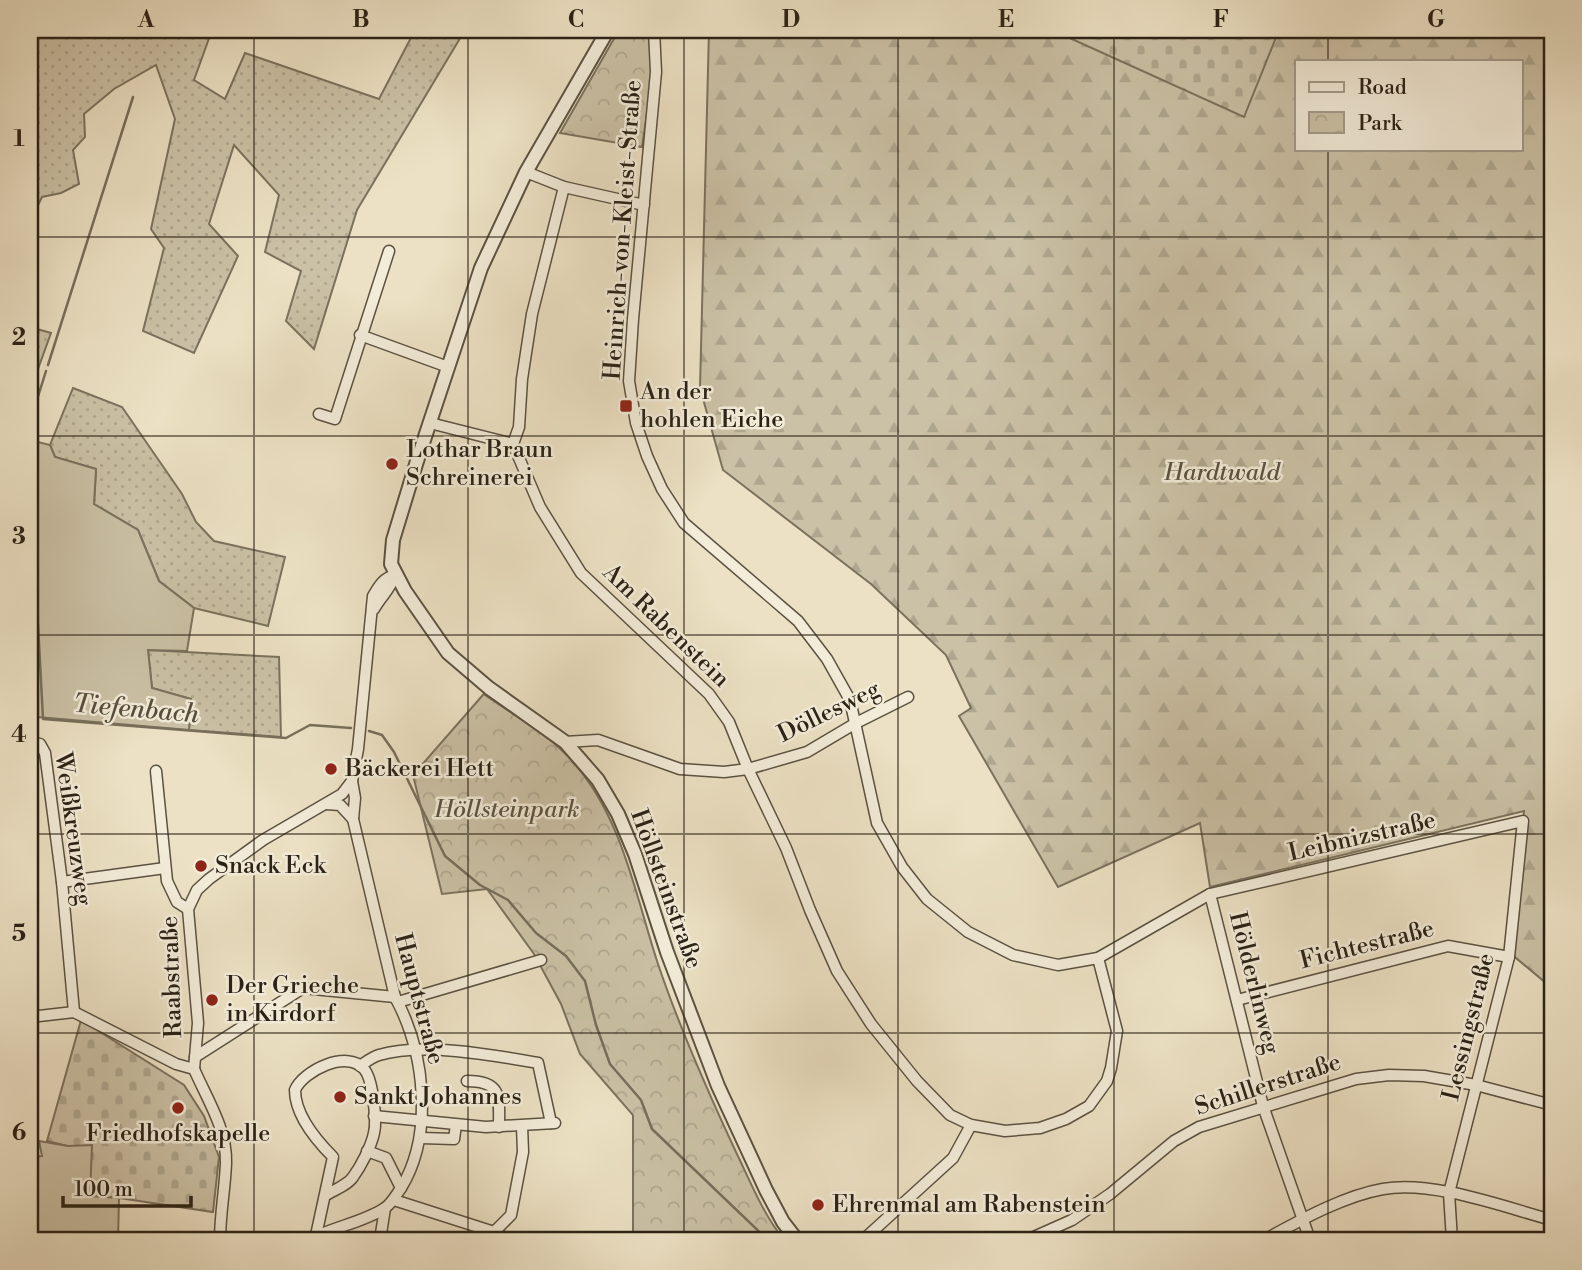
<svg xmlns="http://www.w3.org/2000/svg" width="1582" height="1270" font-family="'Libre Bodoni',serif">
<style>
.grass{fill:url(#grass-dots);stroke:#7b725e;stroke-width:2}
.forest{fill:url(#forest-firs);stroke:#7b725e;stroke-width:2;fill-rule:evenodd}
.cemetery{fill:url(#cemetery-stones);stroke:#7b725e;stroke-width:2}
.park{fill:url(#park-crowns);stroke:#7b725e;stroke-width:2}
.garden{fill:#cbc1a6;stroke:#7b725e;stroke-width:2}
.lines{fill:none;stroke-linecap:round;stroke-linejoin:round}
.stream{stroke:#776e5b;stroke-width:2.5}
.minor-casing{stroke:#5b5242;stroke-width:13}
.tertiary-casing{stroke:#5b5242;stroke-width:16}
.minor{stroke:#f3ecd9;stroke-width:10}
.tertiary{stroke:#f3ecd9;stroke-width:12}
.grid{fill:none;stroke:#2b2216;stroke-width:2;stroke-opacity:0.55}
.poi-dot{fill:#8f2418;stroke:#f3ecd9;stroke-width:2.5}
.labels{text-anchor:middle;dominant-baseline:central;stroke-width:5;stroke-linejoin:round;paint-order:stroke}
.street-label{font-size:24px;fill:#2b2216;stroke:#f3ecd9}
.poi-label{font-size:24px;fill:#2b2216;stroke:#f3ecd9;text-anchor:start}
.park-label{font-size:24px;font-style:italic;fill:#5b5241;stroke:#f3ecd9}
.water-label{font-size:26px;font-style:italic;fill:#574e3e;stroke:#f3ecd9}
.neatline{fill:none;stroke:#2b2216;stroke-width:2.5}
.grid-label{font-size:23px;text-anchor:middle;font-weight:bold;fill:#2b2216}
</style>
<defs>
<pattern id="grass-dots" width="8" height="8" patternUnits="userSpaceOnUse" patternTransform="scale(1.75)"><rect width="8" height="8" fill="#cbc1a6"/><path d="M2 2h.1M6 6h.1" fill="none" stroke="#aea68e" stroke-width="1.8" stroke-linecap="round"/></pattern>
<pattern id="forest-firs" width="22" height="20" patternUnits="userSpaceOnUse" patternTransform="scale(1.75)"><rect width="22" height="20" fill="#cbc1a6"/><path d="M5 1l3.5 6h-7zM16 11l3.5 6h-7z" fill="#aea68e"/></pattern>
<pattern id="cemetery-stones" width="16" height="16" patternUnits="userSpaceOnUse" patternTransform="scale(1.75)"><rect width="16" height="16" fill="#cbc1a6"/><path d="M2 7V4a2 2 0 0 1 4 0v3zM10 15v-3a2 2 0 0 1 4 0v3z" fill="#aea68e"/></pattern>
<pattern id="park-crowns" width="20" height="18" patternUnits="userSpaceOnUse" patternTransform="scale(1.75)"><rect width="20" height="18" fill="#cbc1a6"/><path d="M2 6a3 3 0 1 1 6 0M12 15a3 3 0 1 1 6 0" fill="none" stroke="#aea68e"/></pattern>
</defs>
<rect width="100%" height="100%" fill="#ece1c4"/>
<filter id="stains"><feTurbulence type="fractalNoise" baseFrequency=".00286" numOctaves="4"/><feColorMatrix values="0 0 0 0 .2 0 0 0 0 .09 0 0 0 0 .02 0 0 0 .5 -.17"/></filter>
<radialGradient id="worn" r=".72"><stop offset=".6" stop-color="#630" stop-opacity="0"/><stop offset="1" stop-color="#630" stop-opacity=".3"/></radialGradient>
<!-- grass -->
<g class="grass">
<path d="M30,30H212L194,80L225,99L245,53L379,99L415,30H465L357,210L314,349L286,321L301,271L265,252L279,195L234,145L209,224L238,256L194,353L143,331L164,248L151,229L175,119L156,65L114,89L84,114L85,137L73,150L79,184L61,193L42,197L30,222Z"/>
<path d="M30,327L51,333L34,380L30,382Z"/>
<path d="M73,388L122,407L182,494L196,522L214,541L285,557L268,626L194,608L159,581L138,530L94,504L96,469L55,457L50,445Z"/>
<path d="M148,650L279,657L281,737L189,730L191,699L152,688Z"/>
</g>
<!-- forest -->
<path class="forest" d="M709,30H1552V988L1510,953L1524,811L1210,887L1200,823L1058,887L959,716L971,708L946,655L871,584L723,470L700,388ZM1297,61H1521V149H1297Z"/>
<!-- cemetery -->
<g class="cemetery">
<path d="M1052,30H1279L1244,117Z"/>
<path d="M81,1020L184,1085L204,1116L219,1157L213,1212L119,1198L90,1196L68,1146L47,1141Z"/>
</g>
<!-- park -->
<g class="park">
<path d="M619,30H648L653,74L642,147L560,133Z"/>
<path d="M489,688L485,695C515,716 550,735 574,763C622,818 635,893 657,961C679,1027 707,1090 736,1152C751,1183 762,1212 784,1240H633V1115L580,1054L561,1004L534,954L487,889L442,894L413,775Z"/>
</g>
<!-- garden -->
<g class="garden">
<path d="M30,440L50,445L55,457L96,469L94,504L138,530L159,581L194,608L187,651L148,650L152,688L191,699L189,730L37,717V697L30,696Z"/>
<path d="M39,1141L68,1146L92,1145L90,1196L119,1198L118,1240H30V1157L42,1156Z"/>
</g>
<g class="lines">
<!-- stream -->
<g class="stream">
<path d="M48,365L133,97"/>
<path d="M30,422L46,371"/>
<path d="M30,593L38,624L43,719L286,738L310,725L351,728"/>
<path d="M30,691H35"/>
<path d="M369,731L382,735L394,752L445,856L480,885L508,900L536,933L566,956L585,981L596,1025L610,1064L641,1100L652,1129L768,1240"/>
</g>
<!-- minor casing -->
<g class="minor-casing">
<g id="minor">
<path d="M654,30L656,72L633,319L629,381L636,423L647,456L662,489L684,523L798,621L827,659L850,700L877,823L902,867L927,899L968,932L1013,955L1058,965L1098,958L1210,894L1523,821L1509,957L1449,1193L1452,1240"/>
<path d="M526,172L564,187L644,205"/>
<path d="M564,187L532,314L522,379L519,427L513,444L540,507L581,573L709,694L729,722L748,769L786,848L810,910L837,971L871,1024L917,1081L950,1115L971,1125L1005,1131L1040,1128L1066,1119L1089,1106L1107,1081L1111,1068L1117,1031L1098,958"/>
<path d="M360,335L448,367"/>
<path d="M319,414L335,419L389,251"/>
<path d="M430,423L513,444"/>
<path d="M374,609C381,596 391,589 395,575"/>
<path d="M30,742L40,744L45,753L62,882L74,1012"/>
<path d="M565,742L598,740L680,769L724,772L748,769L807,752L856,723L908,697"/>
<path d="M156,771L167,881L177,902L188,909"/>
<path d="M326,804L340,805L353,819"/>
<path d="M62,882L165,868"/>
<path d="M1210,894L1263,1106L1310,1240"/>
<path d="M1237,1000L1448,946L1509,957"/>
<path d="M398,1002L541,960"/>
<path d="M30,1017L74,1012L176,1064L194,1069"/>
<path d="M195,1057L303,988L395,997"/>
<path d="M360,1066C366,1062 372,1057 379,1055C423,1042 493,1055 538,1063L551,1123"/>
<path d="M194,1069L198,1023L188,909L197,890L209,879L263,840L342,794L352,781L358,749L373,596C379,586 383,578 395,575"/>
<path d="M194,1069C207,1099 227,1129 226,1163C225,1189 220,1214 220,1240"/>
<path d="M467,1081C503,1081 499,1098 499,1127"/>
<path d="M374,1116L486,1127L555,1123"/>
<path d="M421,1138L454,1139L456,1125"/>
<path d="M367,1151L386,1158L401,1188"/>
<path d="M394,1200L494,1232L509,1240"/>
<path d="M494,1232L511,1215L523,1152L522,1126"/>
<path d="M315,1237C337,1226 364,1222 385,1208C392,1203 396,1195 401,1188C434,1134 425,1052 395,997L353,819L355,798L352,781"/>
<path d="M315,1237L329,1240"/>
<path d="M315,1240L333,1157C316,1140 295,1115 295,1090C303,1071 347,1049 364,1069C373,1079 377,1121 374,1133C371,1147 361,1166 353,1177C348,1185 334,1190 326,1195"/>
<path d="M380,1240L385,1208"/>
<path d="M863,1240L953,1158L971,1125"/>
<path d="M1027,1240L1072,1220L1110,1194L1174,1141L1199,1127L1356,1079L1389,1075L1424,1076L1476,1085L1552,1105"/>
<path d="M1264,1240C1299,1221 1343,1196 1383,1189C1432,1180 1504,1207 1552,1220"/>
</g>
</g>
<!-- tertiary casing -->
<g class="tertiary-casing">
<path id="tertiary" d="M608,30L526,172L481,268L417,461L393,540L391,564L405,591L448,653L489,688L565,742L598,780L618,814L635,854L667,952L718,1086L766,1190L783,1222L797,1240"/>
</g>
<!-- minor -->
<use href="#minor" class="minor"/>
<!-- tertiary -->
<use href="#tertiary" class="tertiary"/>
</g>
<!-- grid -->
<path class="grid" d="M254,30V1240M468,30V1240M684,30V1240M898,30V1240M1114,30V1240M1328,30V61M1328,149V1240M30,237H1552M30,436H1552M30,635H1552M30,834H1552M30,1033H1552"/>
<!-- markers -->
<g class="poi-dot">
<rect x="619" y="399" width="14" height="14" rx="3.5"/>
<circle cx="392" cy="464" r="7"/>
<circle cx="331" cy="769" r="7"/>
<circle cx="201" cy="866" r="7"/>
<circle cx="212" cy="1000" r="7"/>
<circle cx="340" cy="1097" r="7"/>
<circle cx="178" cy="1108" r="7"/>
<circle cx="818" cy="1205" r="7"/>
</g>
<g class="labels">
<!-- street labels -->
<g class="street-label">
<text transform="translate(623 230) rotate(-86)">Heinrich-von-Kleist-Straße</text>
<text transform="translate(666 626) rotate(44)">Am Rabenstein</text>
<text transform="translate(829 712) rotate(-26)">Döllesweg</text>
<text transform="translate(73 829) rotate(82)">Weißkreuzweg</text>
<text transform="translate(1362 837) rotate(-13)">Leibnizstraße</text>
<text transform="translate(666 889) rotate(70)">Höllsteinstraße</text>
<text transform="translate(1367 945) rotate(-14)">Fichtestraße</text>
<text transform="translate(172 977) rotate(-92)">Raabstraße</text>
<text transform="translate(1254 983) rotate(76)">Hölderlinweg</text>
<text transform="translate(419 999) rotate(75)">Hauptstraße</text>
<text transform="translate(1469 1027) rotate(-76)">Lessingstraße</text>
<text transform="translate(1268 1085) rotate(-18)">Schillerstraße</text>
</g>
<!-- poi labels -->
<g class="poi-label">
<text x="640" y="392">An der<tspan x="640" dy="28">hohlen Eiche</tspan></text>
<text x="406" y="450">Lothar Braun<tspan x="406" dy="28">Schreinerei</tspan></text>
<text x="345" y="769">Bäckerei Hett</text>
<text x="215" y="866">Snack Eck</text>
<text x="226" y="986">Der Grieche<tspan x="226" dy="28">in Kirdorf</tspan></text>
<text x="354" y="1097">Sankt Johannes</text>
<text x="178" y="1134" text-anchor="middle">Friedhofskapelle</text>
<text x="832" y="1205">Ehrenmal am Rabenstein</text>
</g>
<!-- park labels -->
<g class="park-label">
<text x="1222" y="473">Hardtwald</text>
<text x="507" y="810">Höllsteinpark</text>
</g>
<!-- water labels -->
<g class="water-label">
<text transform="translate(136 709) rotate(5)">Tiefenbach</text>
</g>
</g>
<!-- margin -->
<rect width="1582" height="1270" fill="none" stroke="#ece1c4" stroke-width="77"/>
<!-- legend -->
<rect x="1295" y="60" width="228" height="91" fill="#f3ecd9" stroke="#a39b8b" stroke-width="2"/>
<rect x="1309" y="82" width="35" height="10" fill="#f3ecd9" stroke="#a39b8b" stroke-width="2"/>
<text x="1358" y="94" font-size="21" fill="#2b2216">Road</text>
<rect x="1309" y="112" width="35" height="21" fill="url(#park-crowns)" stroke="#a39b8b" stroke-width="2"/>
<text x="1358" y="130" font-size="21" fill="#2b2216">Park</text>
<!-- scale -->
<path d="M63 1196v10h128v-10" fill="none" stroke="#2b2216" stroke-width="3.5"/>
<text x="74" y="1196" font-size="21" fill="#2b2216" stroke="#f3ecd9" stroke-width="5" paint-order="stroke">100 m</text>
<rect x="38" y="38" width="1506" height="1194" class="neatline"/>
<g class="grid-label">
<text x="146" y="27">A</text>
<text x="361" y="27">B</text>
<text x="576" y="27">C</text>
<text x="791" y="27">D</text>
<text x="1006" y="27">E</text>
<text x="1221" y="27">F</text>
<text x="1436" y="27">G</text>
<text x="19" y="146">1</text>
<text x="19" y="345">2</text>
<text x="19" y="544">3</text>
<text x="19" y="742">4</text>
<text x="19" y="941">5</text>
<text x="19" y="1140">6</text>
</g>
<rect width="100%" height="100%" filter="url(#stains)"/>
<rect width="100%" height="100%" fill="url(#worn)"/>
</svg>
